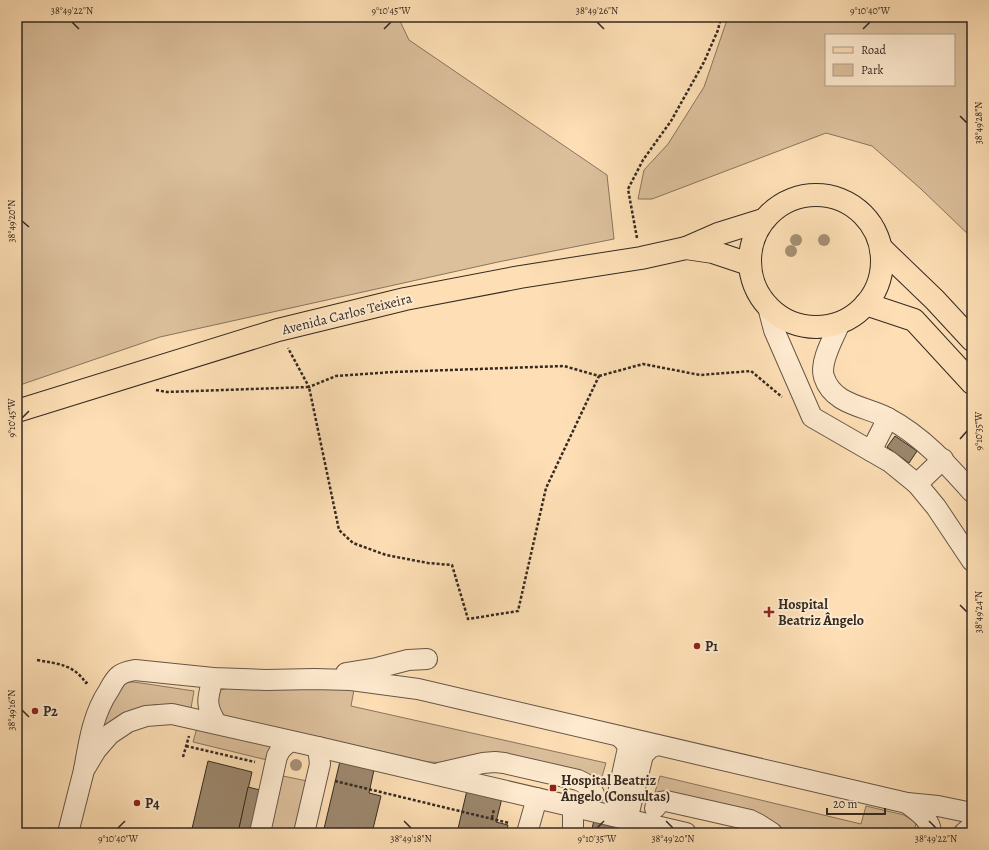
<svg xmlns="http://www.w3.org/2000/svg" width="989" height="850" font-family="Alegreya,serif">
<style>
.green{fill:#dcc09c;stroke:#88755f;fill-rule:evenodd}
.building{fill:#9d886e;stroke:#342a22}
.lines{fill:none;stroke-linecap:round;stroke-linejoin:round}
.minor-casing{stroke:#665747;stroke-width:22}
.major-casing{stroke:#342a22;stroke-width:24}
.path{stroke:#342a22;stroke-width:2.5;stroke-dasharray:3 2;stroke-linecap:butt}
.minor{stroke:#feeacf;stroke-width:20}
.major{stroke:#fedfb5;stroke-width:22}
.tree{fill:#a69075}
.ticks{fill:none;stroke:#342a22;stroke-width:1.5}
.poi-dot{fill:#8f2418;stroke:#feeacf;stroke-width:1.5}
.labels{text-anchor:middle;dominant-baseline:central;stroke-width:4;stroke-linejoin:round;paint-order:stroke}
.street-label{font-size:14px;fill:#342a22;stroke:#feeacf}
.poi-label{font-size:14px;font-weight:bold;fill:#342a22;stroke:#feeacf;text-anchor:start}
.neatline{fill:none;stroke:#342a22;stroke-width:1.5}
.ticks-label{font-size:10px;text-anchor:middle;fill:#342a22}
</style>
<rect width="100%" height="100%" fill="#fedfb5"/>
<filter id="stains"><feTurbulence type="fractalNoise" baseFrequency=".005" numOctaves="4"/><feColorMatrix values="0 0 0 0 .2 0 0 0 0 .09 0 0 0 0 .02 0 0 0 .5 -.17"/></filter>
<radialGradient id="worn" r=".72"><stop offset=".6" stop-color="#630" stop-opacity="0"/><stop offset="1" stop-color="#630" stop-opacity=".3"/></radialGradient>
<!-- green -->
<g class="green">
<path d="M17,17H398L409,40L607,175L614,239L498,262L160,337L17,386Z"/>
<path d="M728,17H972V238L921,189L872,146L826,133L652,199H638L644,170L668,144L704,87ZM826,35H954V85H826Z"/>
<path d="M122,682H134L194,691L191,708C176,705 157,702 142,708C128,713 115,721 103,728L102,723Z"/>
<path d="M355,684L351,706L606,763L601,780L506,757L451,763L428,762L225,716L220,713L216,695L220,690L229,688Z"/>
<path d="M197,728L271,746L267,760L193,742Z"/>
<path d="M283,776L307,781L294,833H269Z"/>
<path d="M660,776L861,824L866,806L904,815L916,823L914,833H780L751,814L655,792Z"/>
</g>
<!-- building -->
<g class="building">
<path d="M895,436L917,451L909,463L887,447Z"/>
<path d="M341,757L375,765L369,793L381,796L372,833H323Z"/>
<path d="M208,761L252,772L238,833H191Z"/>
<path d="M468,786L503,794L496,822L508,825L506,833H457Z"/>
<path d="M248,787L268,792L258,833H238Z"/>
<path d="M595,816L629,825L627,833H591Z"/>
</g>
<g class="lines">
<!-- minor casing -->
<g class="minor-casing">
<g id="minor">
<path d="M768,307L774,330L812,417L890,462L917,484L936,507L972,561"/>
<path d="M840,323C834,337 819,362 824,377C833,405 865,406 888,418C922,436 947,464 972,492"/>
<path d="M871,451L888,418"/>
<path d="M917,484L943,459"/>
<path d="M346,673L377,668L408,660L427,659"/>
<path d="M213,678C207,699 205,706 217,724"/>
<path d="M84,770C89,741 93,714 109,690C112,685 115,678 120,675C124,672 130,671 135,670L213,678L266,680L314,679L351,680L418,689L907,803L938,806L972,813"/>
<path d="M439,773L483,763L495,762L504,763L578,780C585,783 590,786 594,794"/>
<path d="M907,803C917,811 931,819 931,833"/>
<path d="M655,808L660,802L666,801L750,820L758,824L772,833"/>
<path d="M613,816L628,748L625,742L619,736"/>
<path d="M627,820L643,755L650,748L657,745"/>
<path d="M68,833L84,770L96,750L110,734L128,722L146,716L172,714L318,747L686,833"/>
<path d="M260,833L277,756L281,749L290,741"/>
<path d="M304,833L320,764L318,747"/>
<path d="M527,833L537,798"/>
<path d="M572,833L573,828V807"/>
<path d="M964,833L972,826"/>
</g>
</g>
<!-- major casing -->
<g class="major-casing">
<g id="major">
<circle cx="816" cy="261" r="66"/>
<path d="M686,248L713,252L749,264"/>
<path d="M881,248L935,300L972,340"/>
<path d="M866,304L914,320L972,383"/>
<path d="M17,411L278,330L405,299L520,277L641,258L686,248L718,234L763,220"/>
</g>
</g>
<!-- path -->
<g class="path">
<path d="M637,238L628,189L643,160L671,121L704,62L718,30L721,17"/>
<path d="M599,376L643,364L700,375L751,371L782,397"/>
<path d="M156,390L167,392L309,387L339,530L353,543L386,555L428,563L452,565L468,619L518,611L546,488L599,376L564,366L393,372L336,376L309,387L288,348"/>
<path d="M37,660C58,664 73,664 86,683L88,681"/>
<path d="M186,746L255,762"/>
<path d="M183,757L189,736"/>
<path d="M335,781L509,823"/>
<path d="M492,818L494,809"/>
</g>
<!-- minor -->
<use href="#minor" class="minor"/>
<!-- major -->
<use href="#major" class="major"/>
</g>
<!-- trees -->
<g class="tree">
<circle cx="796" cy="240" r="6"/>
<circle cx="824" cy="240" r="6"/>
<circle cx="791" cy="251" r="6"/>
<circle cx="296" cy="765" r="6"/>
</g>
<!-- ticks -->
<path class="ticks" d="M72,22L79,29M597,22L604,29M384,29L391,22M863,29L870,22M960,116L967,123M22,221L29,227M22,418L29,411M960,439L967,431M960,605L967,612M22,710L29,717M404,821L411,828M666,821L673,828M929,821L936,828M118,828L125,821M597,828L604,821"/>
<!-- markers -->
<g class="poi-dot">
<path d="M767 606h4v4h4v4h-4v4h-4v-4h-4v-4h4z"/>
<circle cx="697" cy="646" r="4"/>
<circle cx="35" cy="711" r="4"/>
<rect x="549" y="784" width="8" height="8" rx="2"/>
<circle cx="137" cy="803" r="4"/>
</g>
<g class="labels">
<!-- street labels -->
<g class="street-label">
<text transform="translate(347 314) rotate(-14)">Avenida Carlos Teixeira</text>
</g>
<!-- poi labels -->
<g class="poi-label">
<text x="778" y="604">Hospital<tspan x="778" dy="16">Beatriz Ângelo</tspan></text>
<text x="705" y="646">P1</text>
<text x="43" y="711">P2</text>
<text x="561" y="780">Hospital Beatriz<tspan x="561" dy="16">Ângelo (Consultas)</tspan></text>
<text x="145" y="803">P4</text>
</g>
</g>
<!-- margin -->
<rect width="989" height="850" fill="none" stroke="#fedfb5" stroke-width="44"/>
<!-- legend -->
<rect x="825" y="34" width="130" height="52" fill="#feeacf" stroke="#ad9d8a"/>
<rect x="833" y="47" width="20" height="6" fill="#fedfb5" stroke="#ad9d8a"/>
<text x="861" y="54" font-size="12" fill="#342a22">Road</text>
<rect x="833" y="64" width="20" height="12" fill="#dcc09c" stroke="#ad9d8a"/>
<text x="861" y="74" font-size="12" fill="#342a22">Park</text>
<!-- scale -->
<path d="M827 808v6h58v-6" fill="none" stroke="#342a22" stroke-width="2"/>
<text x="833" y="808" font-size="12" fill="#342a22" stroke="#feeacf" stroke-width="3" paint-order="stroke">20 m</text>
<rect x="22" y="22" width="945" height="806" class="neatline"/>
<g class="ticks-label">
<text x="72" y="14">38°49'22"N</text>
<text x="391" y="14">9°10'45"W</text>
<text x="597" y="14">38°49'26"N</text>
<text x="870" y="14">9°10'40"W</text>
<text transform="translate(978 123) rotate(-90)" y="4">38°49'28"N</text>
<text transform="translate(11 221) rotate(-90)" y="4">38°49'20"N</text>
<text transform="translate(11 418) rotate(-90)" y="4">9°10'45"W</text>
<text transform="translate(978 431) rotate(-90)" y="4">9°10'35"W</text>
<text transform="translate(978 612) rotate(-90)" y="4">38°49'24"N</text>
<text transform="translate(11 710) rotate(-90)" y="4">38°49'16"N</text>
<text x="118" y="842">9°10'40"W</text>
<text x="411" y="842">38°49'18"N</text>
<text x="597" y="842">9°10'35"W</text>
<text x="673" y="842">38°49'20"N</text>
<text x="936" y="842">38°49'22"N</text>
</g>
<rect width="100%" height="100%" filter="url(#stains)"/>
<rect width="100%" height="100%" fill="url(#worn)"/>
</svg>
